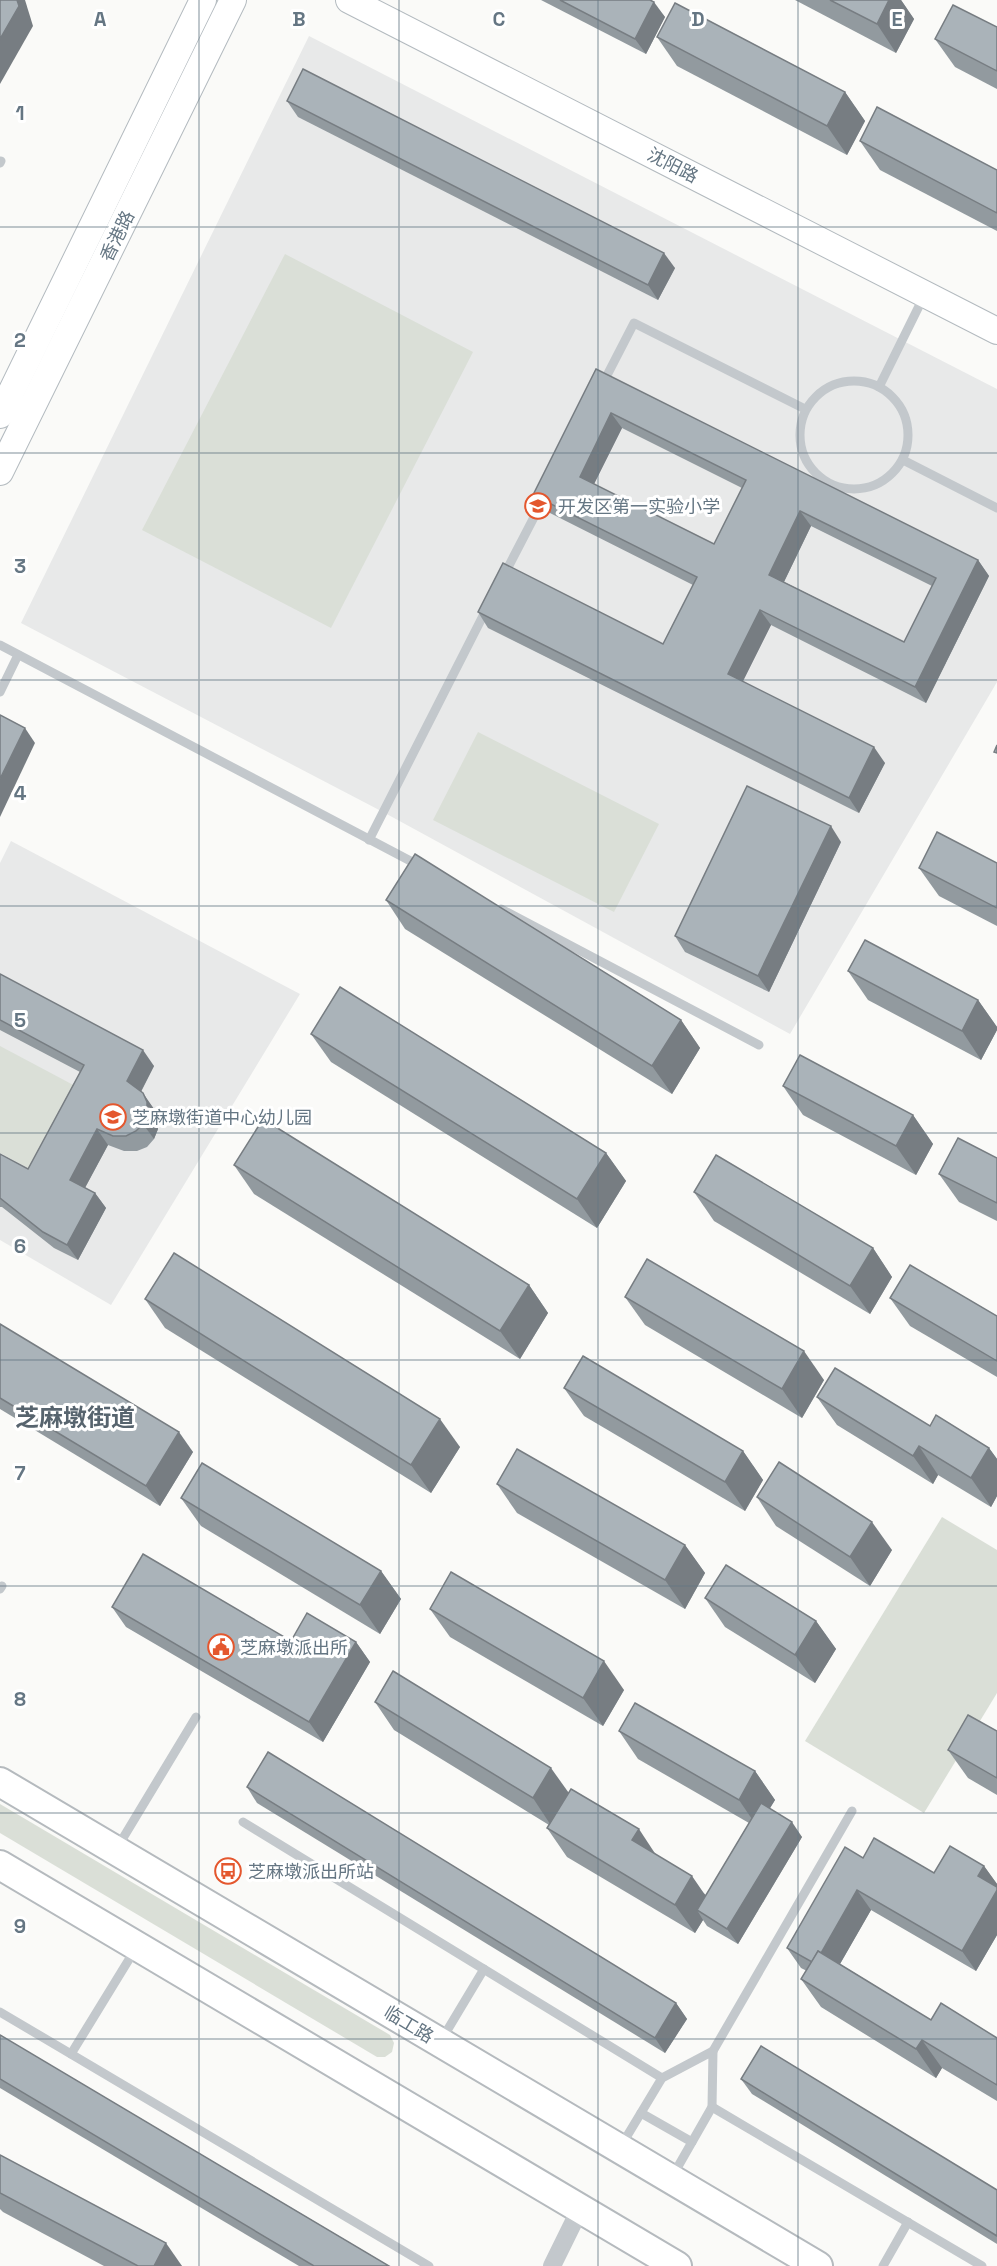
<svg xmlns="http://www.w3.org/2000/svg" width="997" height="2266" font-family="'Space Grotesk','Noto Sans SC',sans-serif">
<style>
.built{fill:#e8e9e9}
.green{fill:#dadfd7}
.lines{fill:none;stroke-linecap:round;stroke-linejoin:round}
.secondary-casing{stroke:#b3babf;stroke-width:28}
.primary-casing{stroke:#b5babe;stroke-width:32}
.lane{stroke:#c3c8cc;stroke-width:9}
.street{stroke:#c3c8cc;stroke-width:18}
.secondary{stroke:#fff;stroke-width:26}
.primary{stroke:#fff;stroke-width:28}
.wall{fill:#929a9f;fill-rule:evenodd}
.shaded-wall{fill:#777d82}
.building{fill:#aab3b9;stroke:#777d82;stroke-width:1.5;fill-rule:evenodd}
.grid{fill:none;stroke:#657683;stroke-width:1.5;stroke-opacity:0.55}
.labels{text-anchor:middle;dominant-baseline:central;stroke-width:6;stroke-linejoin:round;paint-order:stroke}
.street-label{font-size:18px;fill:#657683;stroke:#fff}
.poi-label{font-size:18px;fill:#657683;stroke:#fff;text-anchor:start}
.district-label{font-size:24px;font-weight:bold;fill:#57646e;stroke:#fff}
.grid-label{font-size:20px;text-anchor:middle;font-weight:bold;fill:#657683;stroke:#fff;stroke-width:6;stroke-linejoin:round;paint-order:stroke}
</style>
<rect width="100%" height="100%" fill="#fafaf8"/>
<!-- built -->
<g class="built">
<path d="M309,36L997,389V682L790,1034L383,812L21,623Z"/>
<path d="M11,841L300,994L111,1305L0,1240V863Z"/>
</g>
<!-- green -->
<g class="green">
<path d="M285,254L473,352L331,628L142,530Z"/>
<path d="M478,732L659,824L614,912L433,820Z"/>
<path d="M0,1046L79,1088L34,1171L0,1153Z"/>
<path d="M942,1517L997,1550V1693L924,1813L805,1741Z"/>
<path d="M0,1804L390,2035L394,2043L392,2052L385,2057H377L0,1833Z"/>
</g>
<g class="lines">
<!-- secondary casing -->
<g class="secondary-casing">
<g id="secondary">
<path d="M349,0L997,331"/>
<path d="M0,415L203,0"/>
<path d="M0,472L233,0"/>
</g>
</g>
<!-- primary casing -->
<g class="primary-casing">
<g id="primary">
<path d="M0,1782L818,2266"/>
<path d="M0,1865L677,2266"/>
</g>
</g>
<!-- lane -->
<g class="lane">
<path d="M0,163L1,161"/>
<circle cx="854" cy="435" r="54"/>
<path d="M602,385L634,323L805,409"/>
<path d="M879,387L924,296"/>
<path d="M903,460L997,508"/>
<path d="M503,577L545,496"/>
<path d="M0,645L420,866"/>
<path d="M0,692L18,655"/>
<path d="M369,840L487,608"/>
<path d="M501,909L759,1045"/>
<path d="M0,1589L2,1586"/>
<path d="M243,1822L662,2078"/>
<path d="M117,1848L196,1717"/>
<path d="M0,2012L429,2266"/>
<path d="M442,2039L484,1969"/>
<path d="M713,2051L852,1811"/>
<path d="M71,2054L136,1948"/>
<path d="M712,2107L982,2266"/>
<path d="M641,2113L692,2142"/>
<path d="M621,2146L662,2078L713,2051L712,2107L672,2177"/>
<path d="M883,2266L908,2222"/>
</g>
<!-- street -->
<path class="street" d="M552,2266L580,2209"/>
<!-- secondary -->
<use href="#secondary" class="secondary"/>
<!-- primary -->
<use href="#primary" class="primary"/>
</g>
<!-- wall -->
<g class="wall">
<path d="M541,0H650L665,17L646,54Z"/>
<path d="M795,0H901L914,19L896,53Z"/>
<path d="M997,27V89L955,67L935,39Z"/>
<path d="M657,37L845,92L865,121L847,155L677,66Z"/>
<path d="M287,101L675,268L658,300L298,117Z"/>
<path d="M860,141L997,170V231L880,170Z"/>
<path d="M596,369L978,560L989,576L926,703L771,625L743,681L885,763L859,813L488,628L478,612L663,644L693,585L544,510L533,495ZM622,428L742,488L714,544L594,484ZM811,526L932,586L904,642L784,582Z"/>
<path d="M841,842L769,992L685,952L675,936Z"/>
<path d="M997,863V926L939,896L919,868Z"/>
<path d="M386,900L681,1020L700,1048L672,1094L405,929Z"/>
<path d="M848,971L978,1000L997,1027V1030L981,1060L868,1000Z"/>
<path d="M0,974L154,1066L141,1092L154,1109L158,1118V1129L154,1139L147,1147L137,1151H124L108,1145L85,1188L95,1193L106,1208L78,1260L54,1248L2,1207H0V1154L28,1169L80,1072L0,1030Z"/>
<path d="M311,1034L606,1153L626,1181L597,1228L331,1062Z"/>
<path d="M783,1086L913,1115L933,1144L916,1175L803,1115Z"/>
<path d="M997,1158V1221L959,1202L939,1174Z"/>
<path d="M234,1165L529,1285L548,1313L520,1359L254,1194Z"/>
<path d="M694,1192L873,1248L892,1277L870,1314L714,1221Z"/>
<path d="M625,1297L824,1380L802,1418L645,1325Z"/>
<path d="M890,1298L997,1316V1377L910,1326Z"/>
<path d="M145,1299L460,1447L431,1493L165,1328Z"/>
<path d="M0,1324L193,1452L160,1506L0,1409Z"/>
<path d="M564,1388L743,1451L763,1480L745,1511L584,1416Z"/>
<path d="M817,1397L989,1448L997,1459V1496L991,1507L938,1475L933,1484L837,1425Z"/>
<path d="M497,1484L685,1545L705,1573L685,1609L517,1513Z"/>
<path d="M757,1497L892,1550L870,1586L776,1526Z"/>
<path d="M181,1498L381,1571L401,1599L380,1634L201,1526Z"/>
<path d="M705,1598L816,1621L836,1649L815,1683L725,1627Z"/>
<path d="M112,1607L291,1641L356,1642L370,1662L323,1742L126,1627Z"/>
<path d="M430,1609L624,1690L603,1726L450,1637Z"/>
<path d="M375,1702L568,1793L656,1855L706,1895L749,1823L638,1759L619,1731L755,1771L775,1800L769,1809L802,1837L738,1944L707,1926L703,1920L695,1933L567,1857L547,1828L549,1825L394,1730Z"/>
<path d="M997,1731V1795L968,1778L948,1750Z"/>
<path d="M247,1787L676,2003L687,2019L665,2053L257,1803Z"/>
<path d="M863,1858L934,1873L984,1866L997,1884V1935L976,1971L871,1910L840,1964L931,2020L997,2038V2101L942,2068L936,2078L821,2007L801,1979L807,1971L801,1968L787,1948Z"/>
<path d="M0,2035L389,2266H299L0,2088Z"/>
<path d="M741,2079L997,2190V2244L752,2094Z"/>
<path d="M0,2155L182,2266H104L3,2212L0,2209Z"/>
</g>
<!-- shaded-wall -->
<g class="shaded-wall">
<path d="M17,0H25L33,26L0,84V39Z"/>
<path d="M889,0H901L914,19L896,53L877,24Z"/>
<path d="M654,2L665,17L646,54L635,39Z"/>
<path d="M845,92L865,121L847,155L827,126Z"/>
<path d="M664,253L675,268L658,300L648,285Z"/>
<path d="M611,413L622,428L590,492L580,477Z"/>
<path d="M800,511L811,526L780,590L769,575Z"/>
<path d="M978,560L989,576L926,703L915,687Z"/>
<path d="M760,610L771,625L739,689L728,674Z"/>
<path d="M25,728L35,743L0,817V779Z"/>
<path d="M874,747L885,763L859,813L849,798Z"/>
<path d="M831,826L841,842L769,992L758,976Z"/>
<path d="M978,1000L997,1027V1030L981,1060L962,1031Z"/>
<path d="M681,1020L700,1048L672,1094L652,1066Z"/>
<path d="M143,1050L154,1066L138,1097L127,1081Z"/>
<path d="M143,1093L154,1109L158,1118V1129L154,1139L143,1124Z"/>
<path d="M913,1115L933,1144L916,1175L896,1146Z"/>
<path d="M97,1129L108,1145L81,1195L70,1180Z"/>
<path d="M606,1153L626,1181L597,1228L577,1199Z"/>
<path d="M95,1193L106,1208L78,1260L67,1245Z"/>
<path d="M873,1248L892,1277L870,1314L850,1286Z"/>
<path d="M529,1285L548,1313L520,1359L500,1331Z"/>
<path d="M804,1351L824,1380L802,1418L782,1389Z"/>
<path d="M440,1419L460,1447L431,1493L411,1465Z"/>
<path d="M179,1432L193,1452L160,1506L146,1486Z"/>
<path d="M919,1446L938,1475L933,1484L913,1456Z"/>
<path d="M989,1448L997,1459V1496L991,1507L971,1478Z"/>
<path d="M743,1451L763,1480L745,1511L725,1482Z"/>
<path d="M872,1522L892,1550L870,1586L850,1557Z"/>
<path d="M685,1545L705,1573L685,1609L665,1580Z"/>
<path d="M381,1571L401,1599L380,1634L360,1605Z"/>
<path d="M816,1621L836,1649L815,1683L795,1655Z"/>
<path d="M356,1642L370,1662L323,1742L309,1722Z"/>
<path d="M604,1661L624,1690L603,1726L583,1698Z"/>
<path d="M551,1768L571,1796L552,1827L533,1798Z"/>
<path d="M755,1771L775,1800L758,1828L739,1800Z"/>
<path d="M792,1822L802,1837L738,1944L727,1929Z"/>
<path d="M639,1829L658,1858L632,1840Z"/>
<path d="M984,1866L997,1884V1888L978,1876Z"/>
<path d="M692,1876L712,1905L697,1910L703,1920L695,1933L675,1905Z"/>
<path d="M857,1890L871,1910L829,1983L815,1963Z"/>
<path d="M997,1890V1935L976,1971L962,1951Z"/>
<path d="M676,2003L687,2019L665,2053L655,2038Z"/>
<path d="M922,2040L942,2068L936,2078L916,2049Z"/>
<path d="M166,2243L182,2266H154Z"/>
</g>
<!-- building -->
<g class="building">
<path d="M0,0H17L19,6L0,39Z"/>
<path d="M560,0H650L654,2L635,39Z"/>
<path d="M830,0H889L877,24Z"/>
<path d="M675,3L845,92L827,126L657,37Z"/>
<path d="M953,5L997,27V71L935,39Z"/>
<path d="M303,69L664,253L648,285L287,101Z"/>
<path d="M877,107L997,170V213L860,141Z"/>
<path d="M596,369L978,560L915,687L760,610L728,674L874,747L849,798L478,612L503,563L663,644L697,577L533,495ZM611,413L746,480L714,544L580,477ZM800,511L936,578L904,642L769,575Z"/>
<path d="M0,715L25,728L0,779Z"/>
<path d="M997,745V753L994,752Z"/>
<path d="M747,786L831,826L758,976L675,936Z"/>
<path d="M937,832L997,863V908L919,868Z"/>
<path d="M415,854L681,1020L652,1066L386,900Z"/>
<path d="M865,940L978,1000L962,1031L848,971Z"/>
<path d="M0,974L143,1050L127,1081L143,1093L147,1102V1114L143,1124L136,1131L126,1136H113L97,1129L70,1180L95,1193L67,1245L43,1232L0,1198V1154L28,1169L84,1065L0,1020Z"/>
<path d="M340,987L606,1153L577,1199L311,1034Z"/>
<path d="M800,1055L913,1115L896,1146L783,1086Z"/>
<path d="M263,1119L529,1285L500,1331L234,1165Z"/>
<path d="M958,1138L997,1158V1203L939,1174Z"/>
<path d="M716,1155L873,1248L850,1286L694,1192Z"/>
<path d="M174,1253L440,1419L411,1465L145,1299Z"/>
<path d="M647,1259L804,1351L782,1389L625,1297Z"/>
<path d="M910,1265L997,1316V1361L890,1298Z"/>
<path d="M0,1324L179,1432L146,1486L0,1398Z"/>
<path d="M583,1356L743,1451L725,1482L564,1388Z"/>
<path d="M835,1368L930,1426L936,1415L989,1448L971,1478L919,1446L913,1456L817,1397Z"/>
<path d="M517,1449L685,1545L665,1580L497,1484Z"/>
<path d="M779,1462L872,1522L850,1557L757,1497Z"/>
<path d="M202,1463L381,1571L360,1605L181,1498Z"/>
<path d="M143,1554L291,1641L307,1613L356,1642L309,1722L112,1607Z"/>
<path d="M726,1565L816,1621L795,1655L705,1598Z"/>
<path d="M451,1572L604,1661L583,1698L430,1609Z"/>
<path d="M393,1671L551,1768L533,1798L375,1702Z"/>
<path d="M635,1703L755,1771L739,1800L619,1731Z"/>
<path d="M968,1715L997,1731V1778L948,1750Z"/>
<path d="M268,1752L676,2003L655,2038L247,1787Z"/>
<path d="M571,1789L639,1829L632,1840L692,1876L675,1905L547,1828Z"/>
<path d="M761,1803L792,1822L727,1929L697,1910Z"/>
<path d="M874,1838L934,1873L950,1846L984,1866L978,1876L997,1887V1890L962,1951L857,1890L821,1953L818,1951L812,1962L787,1948L845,1847L863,1858Z"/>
<path d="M818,1951L931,2020L941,2003L997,2038V2085L922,2040L916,2049L801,1979Z"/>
<path d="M0,2035L389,2266H314L0,2079Z"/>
<path d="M761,2046L997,2190V2236L741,2079Z"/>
<path d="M0,2155L166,2243L154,2266H138L0,2193Z"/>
</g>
<!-- grid -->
<path class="grid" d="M199,0V2266M399,0V2266M598,0V2266M798,0V2266M0,227H997M0,453H997M0,680H997M0,906H997M0,1133H997M0,1360H997M0,1586H997M0,1813H997M0,2039H997"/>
<!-- icons -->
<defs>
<g id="school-ring" transform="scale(1.35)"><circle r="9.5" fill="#fff" stroke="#e4572e" stroke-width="1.5"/><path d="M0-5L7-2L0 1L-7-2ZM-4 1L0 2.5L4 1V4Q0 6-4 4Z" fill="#e4572e"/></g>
<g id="civic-ring" transform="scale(1.35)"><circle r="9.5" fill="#fff" stroke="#e4572e" stroke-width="1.5"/><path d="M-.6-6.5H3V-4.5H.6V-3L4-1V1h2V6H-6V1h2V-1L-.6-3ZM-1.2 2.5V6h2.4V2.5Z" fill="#e4572e"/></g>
<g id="bus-ring" transform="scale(1.35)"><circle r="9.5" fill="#fff" stroke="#e4572e" stroke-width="1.5"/><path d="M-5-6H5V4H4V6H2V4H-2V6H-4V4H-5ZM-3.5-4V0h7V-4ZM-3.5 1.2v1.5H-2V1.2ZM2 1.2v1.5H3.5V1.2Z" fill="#e4572e"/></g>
</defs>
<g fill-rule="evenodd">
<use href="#school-ring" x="538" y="506"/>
<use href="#school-ring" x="113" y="1117"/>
<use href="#civic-ring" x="221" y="1647"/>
<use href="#bus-ring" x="228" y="1871"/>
</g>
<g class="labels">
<!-- street labels -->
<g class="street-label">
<text transform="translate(673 165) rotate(27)">沈阳路</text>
<text transform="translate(117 236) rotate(-64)">香港路</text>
<text transform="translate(409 2024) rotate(31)">临工路</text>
</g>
<!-- poi labels -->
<g class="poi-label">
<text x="558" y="506">开发区第一实验小学</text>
<text x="132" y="1117">芝麻墩街道中心幼儿园</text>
<text x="240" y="1647">芝麻墩派出所</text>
<text x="248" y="1871">芝麻墩派出所站</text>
</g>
<!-- district labels -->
<g class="district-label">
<text x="75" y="1417">芝麻墩街道</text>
</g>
</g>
<g class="grid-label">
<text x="100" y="26">A</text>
<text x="299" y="26">B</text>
<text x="499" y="26">C</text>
<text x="698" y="26">D</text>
<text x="897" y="26">E</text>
<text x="20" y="120">1</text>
<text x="20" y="347">2</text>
<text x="20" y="573">3</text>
<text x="20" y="800">4</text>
<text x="20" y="1027">5</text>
<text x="20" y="1253">6</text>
<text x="20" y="1480">7</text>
<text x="20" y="1706">8</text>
<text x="20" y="1933">9</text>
</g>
</svg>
